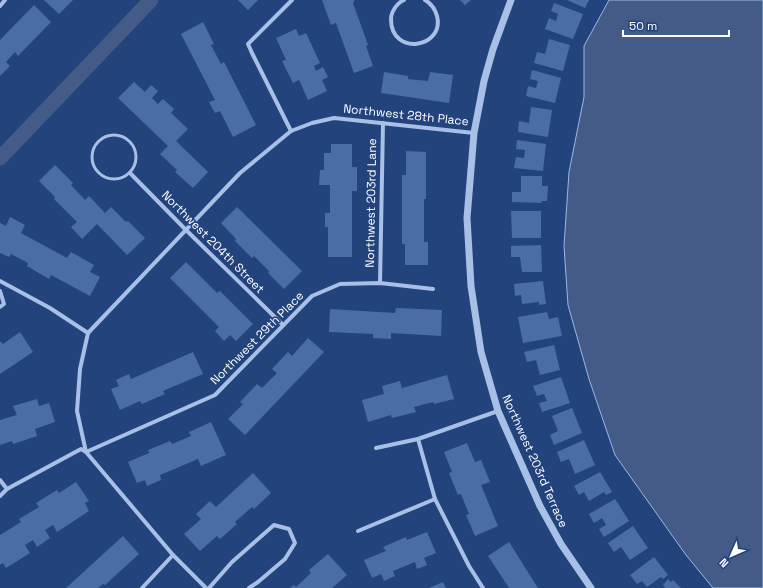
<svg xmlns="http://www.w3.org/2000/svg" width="763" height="588" font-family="'Space Grotesk',sans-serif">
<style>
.water{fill:#435b86;stroke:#9cb8e7}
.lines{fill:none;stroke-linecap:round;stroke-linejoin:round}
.canal{stroke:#435b86;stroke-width:15}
.building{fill:#4b6da6}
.service{stroke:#a8bfe6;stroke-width:3}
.minor{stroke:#a8bfe6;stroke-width:4}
.tertiary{stroke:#a8bfe6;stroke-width:7}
.labels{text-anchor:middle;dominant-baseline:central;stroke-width:3;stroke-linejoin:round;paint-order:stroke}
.street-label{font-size:12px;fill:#fff;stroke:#23437d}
</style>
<rect width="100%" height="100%" fill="#23437d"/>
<!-- water -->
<path class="water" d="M609,0H763V588H713L686,555L615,455L589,379L568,305L564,246L569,172L584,97V46Z"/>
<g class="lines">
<!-- canal -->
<path class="canal" d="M0,158L151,0"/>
</g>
<!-- building -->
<g class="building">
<path d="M44,0H73L59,14Z"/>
<path d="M238,0H258L248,10Z"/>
<path d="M322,0H354V2L353,3L368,45L366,46L373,66L354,73L336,23L331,25Z"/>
<path d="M460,0H471L465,5Z"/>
<path d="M567,0H589L585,8Z"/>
<path d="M554,3L583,14L573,39L545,29L549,18L556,21L558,14L551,11Z"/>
<path d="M34,5L51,22L18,56L15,52L6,62L10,66L0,76V40Z"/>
<path d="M203,22L214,44L211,45L221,64L224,62L256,125L233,137L220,111L215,113L209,102L215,100L181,34Z"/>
<path d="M296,29L299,36L306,33L320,63L314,66L316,71L323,67L328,77L322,80L327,91L308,100L299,80L293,83L282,61L286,60L276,38Z"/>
<path d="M549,39L570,45L563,71L534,63L537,52L545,54Z"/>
<path d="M532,70L561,78L555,103L526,96L528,86L536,88L538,81L530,79Z"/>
<path d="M384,72L408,76V79L428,81L430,72L453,75L449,103L381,93Z"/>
<path d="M134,82L145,92L151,85L158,91L152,98L158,104L163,99L174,109L171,113L188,129L176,141L208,172L193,188L175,172L177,170L160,154L168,146L118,98Z"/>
<path d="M531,107L552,110L548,137L518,132L519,121L529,123Z"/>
<path d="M517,140L546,144L543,171L514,168L516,157L524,158L525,150L516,149Z"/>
<path d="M331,144H352V167H357V191H352V257H328V227H325V213H330V185H319L320,170H324V153H331Z"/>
<path d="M406,151L426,152V199H424V242H428V265H405V244H402V175H406Z"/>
<path d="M55,165L73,183L71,185L85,200L89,196L105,213L111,207L126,222L128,221L145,238L127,255L97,224L82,239L71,227L77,222L54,199L55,197L39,181Z"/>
<path d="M521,176H542V186H548L547,201H541L542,203L512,202V192H521Z"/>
<path d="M237,207L302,271L284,289L268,273L269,271L254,256L252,258L235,241L236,239L221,223Z"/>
<path d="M511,211H541V238H512Z"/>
<path d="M10,217L25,225L21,233L67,258L71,252L94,265L90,272L100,277L90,296L51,275L49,279L27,266L28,263L11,254L9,257L0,253V223L6,226Z"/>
<path d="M541,245L542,272H522L520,257H511V246Z"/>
<path d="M186,262L217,293L220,291L253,324L236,341L230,335L224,341L215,331L219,327L170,278Z"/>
<path d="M543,281L546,304L539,305V302L522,304L521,295L515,296L514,284Z"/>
<path d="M396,308L442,310L441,336L391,333V339L373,338V334L329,332L330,309L395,313Z"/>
<path d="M547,312L549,319L558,317L562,336L523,343L518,317Z"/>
<path d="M20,332L33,352L0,374V342H1L3,344Z"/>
<path d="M308,338L324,352L245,435L228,419L243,404L240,402L257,384L262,388L277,373L272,369L288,352L292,356Z"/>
<path d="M554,345L560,370L540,375L536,360L527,362L524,352Z"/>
<path d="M193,352L203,374L163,391L165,394L142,404L140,401L120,410L111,389L119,386L116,380L129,374L131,379Z"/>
<path d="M447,375L454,399L434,404L433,402L414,407L416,412L392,418L391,415L368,422L362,400L384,394L382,386L400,381L402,388Z"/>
<path d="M561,377L570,403L542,412L539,403L547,401L544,394L537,396L533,386Z"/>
<path d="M37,399L39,406L49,403L55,422L35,429L37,436L13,444L12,441L0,445V420L17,415L13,406Z"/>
<path d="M572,408L582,433L554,445L550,435L558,431L552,416Z"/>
<path d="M211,422L226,455L201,466L198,459L160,475L161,480L147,486L145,480L137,483L128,462L149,453L148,450L170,441L172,444L191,436L189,432Z"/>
<path d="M584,440L595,465L575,474L569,459L561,462L557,452Z"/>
<path d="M467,443L475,462L481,460L490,482L481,485L498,526L475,536L466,515L469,514L461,494L458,495L449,473L452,472L444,452Z"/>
<path d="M600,472L612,492L606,495L604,492L589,501L584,492L579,495L574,486Z"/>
<path d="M253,473L271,493L254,509L252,507L235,522L237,524L220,539L217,536L200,551L184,534L201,519L196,514L210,501L216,507Z"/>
<path d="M76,482L89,501L85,503L89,511L57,532L53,525L45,530L50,538L37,547L33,540L25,545L30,553L6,568L3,563L0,565V535L21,522L19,519L39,507L36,503L57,490L59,493Z"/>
<path d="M615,499L629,521L604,537L599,529L606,525L602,518L594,523L589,514Z"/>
<path d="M633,526L648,548L630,560L621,547L614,552L608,543Z"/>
<path d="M427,532L436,553L424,558L427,565L417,569L415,562L393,571L395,576L384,581L381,574L372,578L364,560L386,551L383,547L406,537L407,540Z"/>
<path d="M123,536L139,554L105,585L103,584L98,588H66Z"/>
<path d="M509,542L538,588H509L488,556Z"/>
<path d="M328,554L347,575L332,588H290L294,585L296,587L311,573L309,570Z"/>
<path d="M654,557L668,575L663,579L661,577L647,587L642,581L637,584L630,575Z"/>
<path d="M668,579L671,582L673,580L681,588H664L665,587L663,585Z"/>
<path d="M443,582L446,588H429Z"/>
</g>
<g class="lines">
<!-- service -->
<circle class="service" cx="114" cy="157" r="22"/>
<!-- minor -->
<g class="minor">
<path d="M404,0C397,3 391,12 391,19C391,57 445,48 437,16C435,9 432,4 425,0"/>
<path d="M0,6L5,0"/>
<path d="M291,131L252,53L248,44L292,0"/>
<path d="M130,173L185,229L283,325"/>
<path d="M0,281L50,308L88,333"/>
<path d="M380,283L383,123"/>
<path d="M0,291L4,304L0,307"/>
<path d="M418,439L435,499L469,566L483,588"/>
<path d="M376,448L418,439L498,411"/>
<path d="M0,480L7,489"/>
<path d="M0,496L7,489L81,449L86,452L215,395L312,296L340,284L380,283L433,289"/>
<path d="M358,531L435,499"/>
<path d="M142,588L173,555"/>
<path d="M206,588L173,555L86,452L77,411L80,369L88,333L240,173L291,131L312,123L334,118L474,133"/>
<path d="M209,588L232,562L274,525L289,529L295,543L285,559L258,582L249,588"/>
</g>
<!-- tertiary -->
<path class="tertiary" d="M511,0L493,49L484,81L474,133L467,218L471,286L481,352L498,411L540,506L561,544L591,588"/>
</g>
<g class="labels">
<!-- street labels -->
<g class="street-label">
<text transform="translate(406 115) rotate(6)">Northwest 28th Place</text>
<text transform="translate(371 203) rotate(-89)">Northwest 203rd Lane</text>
<text transform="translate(213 242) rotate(45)">Northwest 204th Street</text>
<text transform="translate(257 338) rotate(-45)">Northwest 29th Place</text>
<text transform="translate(535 461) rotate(66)">Northwest 203rd Terrace</text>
</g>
</g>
<!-- north arrow -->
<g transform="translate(731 556) rotate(225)" stroke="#23437d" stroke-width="3" paint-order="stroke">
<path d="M0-3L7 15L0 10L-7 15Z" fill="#ffffff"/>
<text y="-6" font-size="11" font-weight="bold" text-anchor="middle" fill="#ffffff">N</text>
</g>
<!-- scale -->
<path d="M623 30v6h106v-6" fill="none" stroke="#ffffff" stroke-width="2"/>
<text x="629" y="30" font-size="12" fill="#ffffff" stroke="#23437d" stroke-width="3" paint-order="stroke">50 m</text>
</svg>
